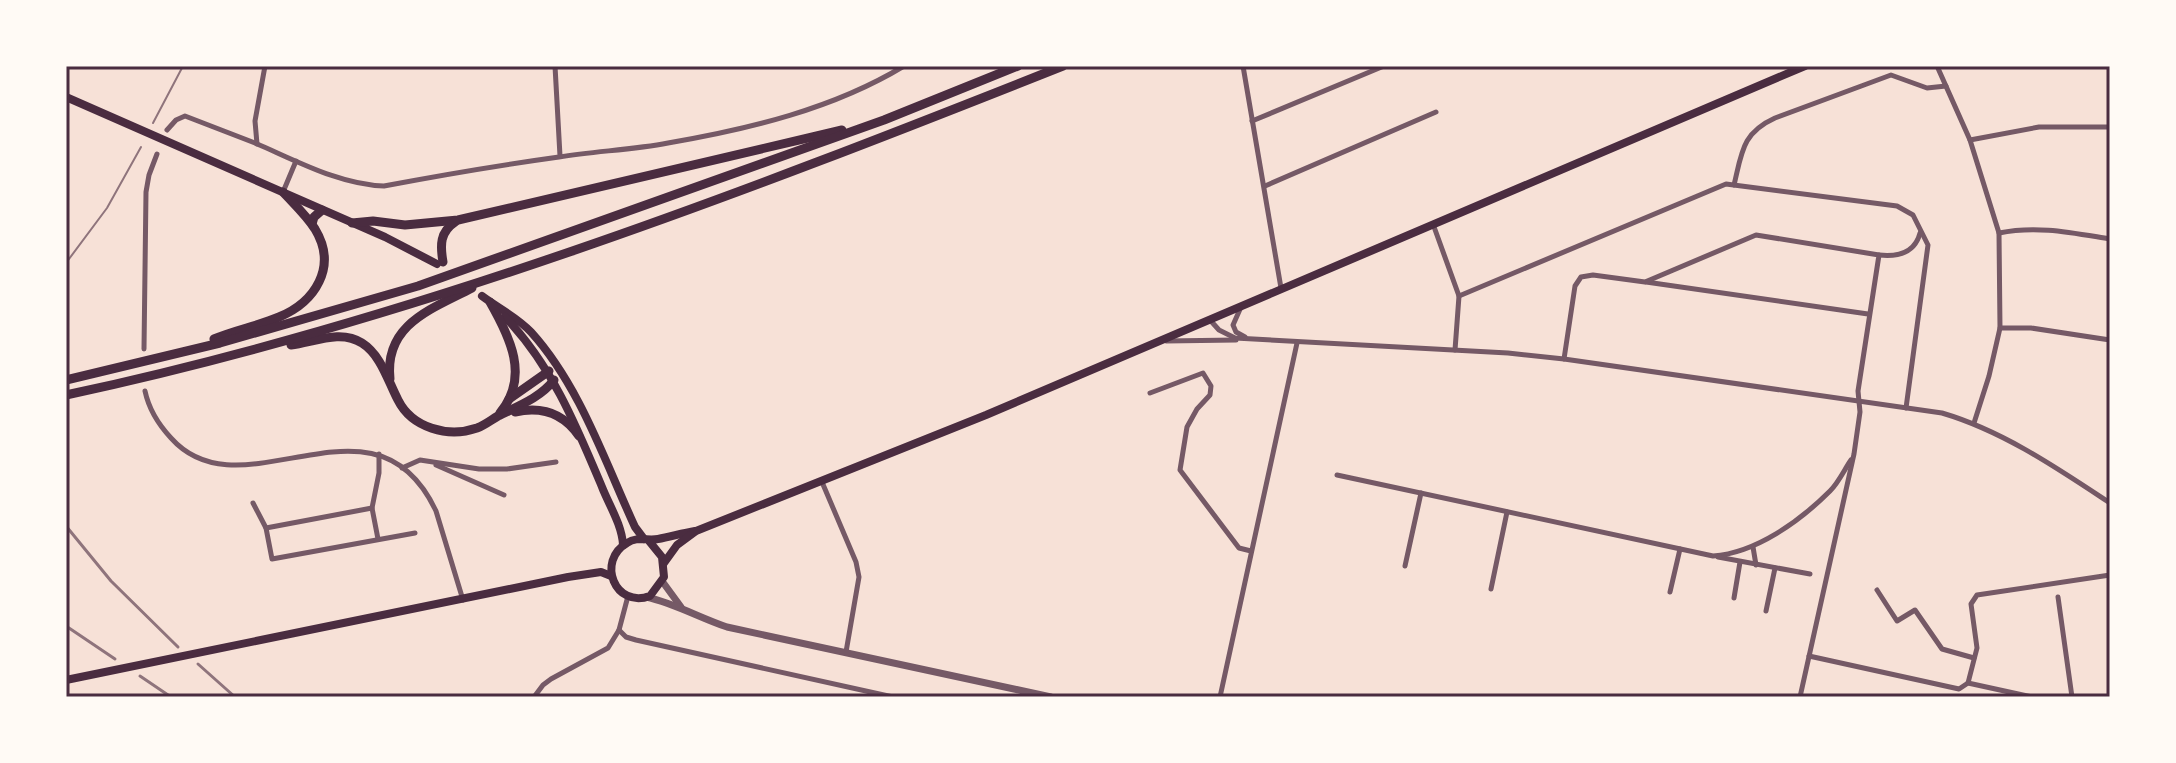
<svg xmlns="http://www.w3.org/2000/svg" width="2176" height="763" font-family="'PT Sans',sans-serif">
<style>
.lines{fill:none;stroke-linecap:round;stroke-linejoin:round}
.minor{stroke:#755966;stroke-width:5}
.tertiary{stroke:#755966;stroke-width:7}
.secondary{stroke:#4a2c40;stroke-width:8}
.trunk{stroke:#4a2c40;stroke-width:9}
.tram{stroke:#8f747c;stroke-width:2}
.rail{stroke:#8f747c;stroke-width:3}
.neatline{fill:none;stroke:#4a2c40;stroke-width:3}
</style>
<rect width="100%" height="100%" fill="#f7e1d7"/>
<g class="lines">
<!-- minor -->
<g class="minor">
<path d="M555,66L560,156"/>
<path d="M1243,66L1281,288"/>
<path d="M1937,66L1970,140L1999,233L2000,328L1989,376L1974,423"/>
<path d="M1252,121L1384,66"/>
<path d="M167,130L176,120L185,116C208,125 232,134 255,143C295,160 340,185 384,186C442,175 501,165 559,157C595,151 632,150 668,143C749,129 833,109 904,66"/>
<path d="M1970,140L2039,127H2110"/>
<path d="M257,144L255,121L265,66"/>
<path d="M1734,185C1742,152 1742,133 1775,118L1891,75L1927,88L1946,86"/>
<path d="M1265,186L1436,112"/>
<path d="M283,192L296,161"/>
<path d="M1433,224L1459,296L1455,350"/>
<path d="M1999,233C2037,225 2073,233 2110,239"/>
<path d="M1879,255C1898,257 1915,253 1920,233"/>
<path d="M1646,282L1868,314"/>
<path d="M1459,296L1726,184L1897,206L1913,215L1928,245L1906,408"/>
<path d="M1241,307L1233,325L1236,332L1245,337"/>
<path d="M1210,320L1219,330L1235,338L1508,353L1564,359L1942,413C2003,431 2057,468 2110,503"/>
<path d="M2000,328H2031L2110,340"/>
<path d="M1166,341L1236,340"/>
<path d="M144,349L146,192L149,175L157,154"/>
<path d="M1564,359L1575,286L1581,277L1593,275L1645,282L1756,235L1879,255L1858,391L1860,412L1854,454L1800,697"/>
<path d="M145,391C149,410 158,424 171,438C243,519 374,379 436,511L463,600"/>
<path d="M1150,393L1203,373L1211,386L1210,395L1197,409L1187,427L1180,470L1239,548L1251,551"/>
<path d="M436,465L504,495"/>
<path d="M402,468L420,460L479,469H507L556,462"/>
<path d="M1337,475L1713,556C1756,553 1800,521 1830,491C1839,482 1844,470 1851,460"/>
<path d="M822,482L856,562L859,577L846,652"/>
<path d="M253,503L266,528L272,559L415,533"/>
<path d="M266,528L372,508"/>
<path d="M378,539L372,508L379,473V454"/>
<path d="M1753,547L1756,565"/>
<path d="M1718,557L1810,574"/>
<path d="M1405,566L1421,493"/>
<path d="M1491,589L1507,512"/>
<path d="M1877,590L1897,621L1915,610L1942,649L1974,658"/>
<path d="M1670,592L1680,549"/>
<path d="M2058,597L2072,697"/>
<path d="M1734,598L1740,562"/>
<path d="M1766,611L1775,568"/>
<path d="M619,630L626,637L636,640L893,697"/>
<path d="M1809,656L1959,689L1968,683L2032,697"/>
<path d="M1968,683L1977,648L1971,604L1977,595L2110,575"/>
<path d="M534,697L543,685L551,679L608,648L619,630L628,596"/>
<path d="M1220,697L1297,343"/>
</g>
<!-- tertiary -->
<g class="tertiary">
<path d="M662,581L681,607"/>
<path d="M646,597C674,603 700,618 727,627L1051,697"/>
</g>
<!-- secondary -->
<g class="secondary">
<path d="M66,97L385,237L437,264"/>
<path d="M482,296C498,308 517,317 531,332C580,386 605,462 635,527L644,539"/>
<path d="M505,317C552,366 576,425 602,487C609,505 622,525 623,545"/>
<path d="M649,541L662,557L664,577L650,596C615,609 596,561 627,543C637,536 647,541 658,539C670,537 682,533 695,531"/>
<path d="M664,563L677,545L696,531L986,415L1805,66"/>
<path d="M66,680L568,577L601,572L611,576"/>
</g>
<!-- trunk -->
<g class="trunk">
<path d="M352,223L373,221L405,225L458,220L842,130"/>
<path d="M312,224L314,217L322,210"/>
<path d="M443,262C440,245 440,232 455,222"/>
<path d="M490,302C510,337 530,377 500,413"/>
<path d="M214,339C235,330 258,326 279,317C315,302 338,267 315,229C306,215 294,204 283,192"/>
<path d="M291,345C314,342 341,329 362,343C381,355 388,381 398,400C412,428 448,438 477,428C485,425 491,420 498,416C518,406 540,398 554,380"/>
<path d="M390,379C384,324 432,309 472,288"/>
<path d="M66,380L220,343L418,286L884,120L1018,66"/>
<path d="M66,395C408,322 738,195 1063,66"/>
<path d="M509,399L549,371"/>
<path d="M515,412C542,406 564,414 579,436"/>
</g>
<!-- tram -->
<g class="tram">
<path d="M153,123L183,66"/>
<path d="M66,263L107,208L141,147"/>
</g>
<!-- rail -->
<g class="rail">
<path d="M66,526L111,581L178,647"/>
<path d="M66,626L115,659"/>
<path d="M198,664L235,697"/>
<path d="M140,676L171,697"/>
</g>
</g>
<!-- border -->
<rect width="2176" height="763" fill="none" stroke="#fffaf5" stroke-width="136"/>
<rect x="68" y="68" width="2040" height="627" class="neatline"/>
</svg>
